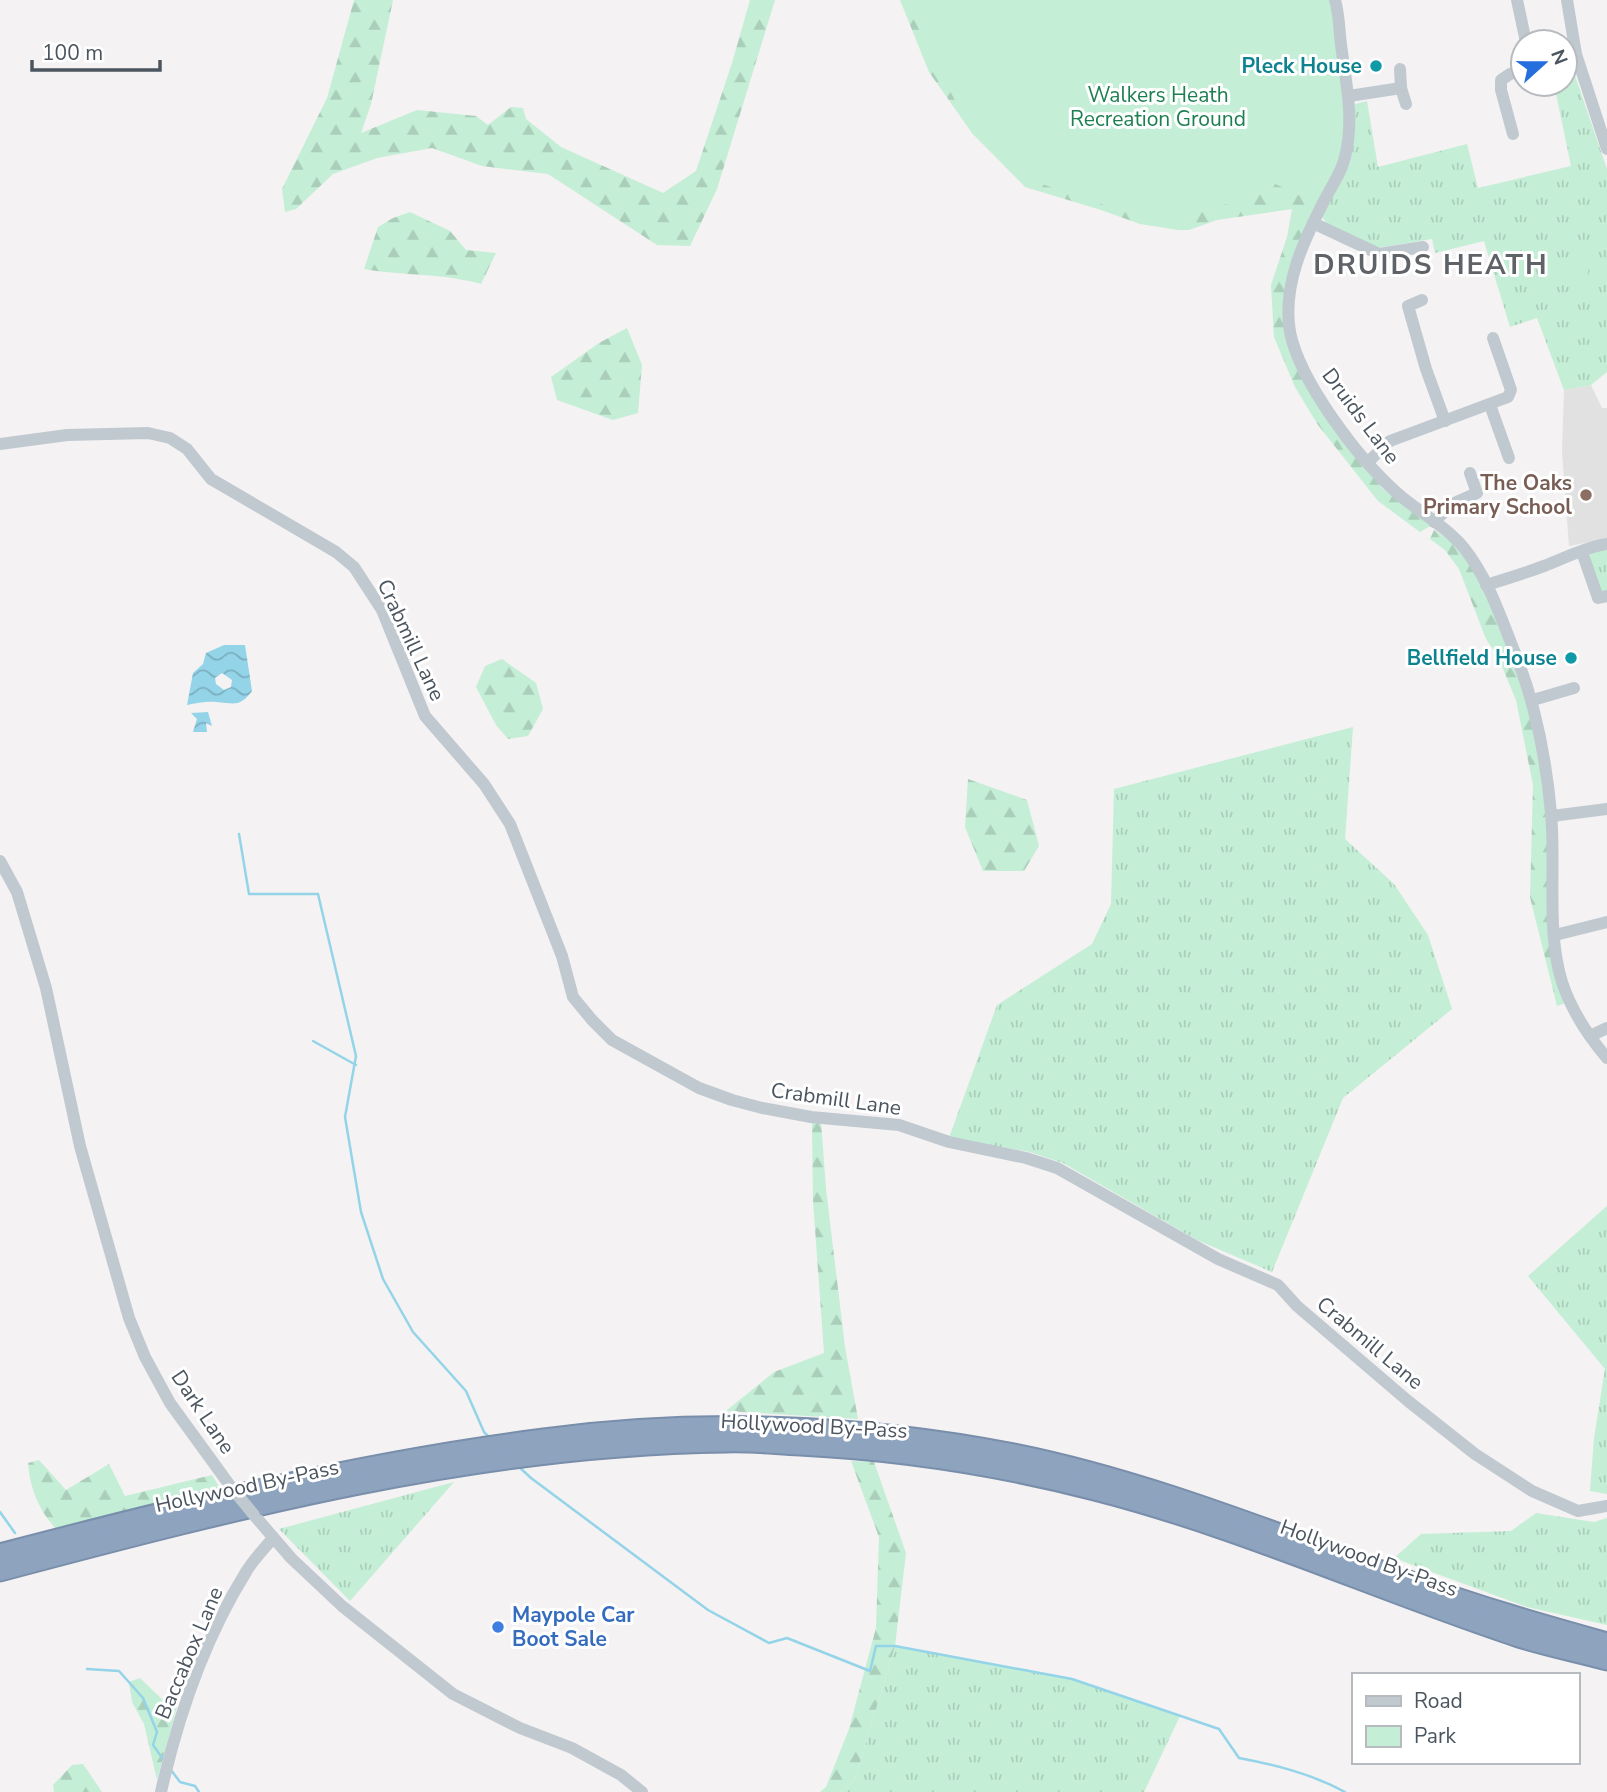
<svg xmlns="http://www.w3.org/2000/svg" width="1607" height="1792" font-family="'Nunito Sans',sans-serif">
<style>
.education{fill:#e2e1e1}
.grass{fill:url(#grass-tufts)}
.forest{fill:url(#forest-firs)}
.park{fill:#c4eed6}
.water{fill:url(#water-waves);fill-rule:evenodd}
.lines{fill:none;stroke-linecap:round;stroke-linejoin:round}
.stream{stroke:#94d4e9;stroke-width:2.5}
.highway-casing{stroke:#788eaa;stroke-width:23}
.minor{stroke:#c1c9d0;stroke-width:12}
.highway{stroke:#8da3be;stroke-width:19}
.minor-bridge{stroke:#c1c9d0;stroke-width:12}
.culture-dot{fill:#0f9aa8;stroke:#fff;stroke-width:2.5}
.education-dot{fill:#8d6e63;stroke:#fff;stroke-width:2.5}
.shop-dot{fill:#3f7fe0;stroke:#fff;stroke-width:2.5}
.labels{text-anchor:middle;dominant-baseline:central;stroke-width:6;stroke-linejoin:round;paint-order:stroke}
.culture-label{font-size:21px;font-weight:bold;fill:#0d838f;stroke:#fff;text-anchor:end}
.park-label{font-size:21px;fill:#1d7f51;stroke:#fff}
.street-label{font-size:21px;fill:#4b555f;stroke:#fff}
.education-label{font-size:21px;font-weight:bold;fill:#785e54;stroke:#fff;text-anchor:end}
.shop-label{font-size:21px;font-weight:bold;fill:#366cbe;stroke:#fff;text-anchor:start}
.district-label{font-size:28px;font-weight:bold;letter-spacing:2px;fill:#5f6267;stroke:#fff}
</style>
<defs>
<pattern id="grass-tufts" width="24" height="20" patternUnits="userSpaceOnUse" patternTransform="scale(1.75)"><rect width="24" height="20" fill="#c4eed6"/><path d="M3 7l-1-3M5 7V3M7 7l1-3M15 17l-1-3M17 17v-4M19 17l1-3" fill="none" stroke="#aaceba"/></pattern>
<pattern id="forest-firs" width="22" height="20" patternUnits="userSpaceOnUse" patternTransform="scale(1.75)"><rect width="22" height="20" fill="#c4eed6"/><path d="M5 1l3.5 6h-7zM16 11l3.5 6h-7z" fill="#aaceba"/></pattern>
<pattern id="water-waves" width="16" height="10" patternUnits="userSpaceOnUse" patternTransform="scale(1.75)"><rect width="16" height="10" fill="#94d4e9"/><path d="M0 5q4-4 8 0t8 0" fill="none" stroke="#7bafc0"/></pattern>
</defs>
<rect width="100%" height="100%" fill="#f4f2f2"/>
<!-- education -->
<path class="education" d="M1591,385L1602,408H1607V539L1569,546L1562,452L1564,390Z"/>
<!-- grass -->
<g class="grass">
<path d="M1572,67L1607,169V372L1591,385L1564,390L1537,318L1510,327L1484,241L1435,253L1432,239L1377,248L1328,226L1323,218V211L1350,163L1355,104L1367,101L1378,167L1467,144L1478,188L1571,166L1554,84H1565V68Z"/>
<path d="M1607,549V592L1605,593L1600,589L1589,557L1593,550Z"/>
<path d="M1353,727L1345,839L1394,884L1428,935L1452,1009L1343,1098L1272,1272L1197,1240L1063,1163L1030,1152L949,1138L997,1005L1092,944L1111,904L1114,789Z"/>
<path d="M1607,1206V1494L1590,1491L1594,1438L1605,1369L1528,1276Z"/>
<path d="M454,1482L350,1601L279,1529Z"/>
<path d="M1536,1513L1594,1522L1607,1518V1625L1527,1607L1394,1558L1421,1534L1511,1531Z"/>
<path d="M895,1646L1072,1679L1180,1716L1144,1792H841L855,1779Z"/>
</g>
<!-- forest -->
<g class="forest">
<path d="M354,0H393L371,104L361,133L417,110L476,116L488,125L511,107L523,108L526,119L561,147L663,193L696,171L732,63L750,0H775L717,189L690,246L657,245L548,174L482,166L432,148L377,158L333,174L296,209L285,212L282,189L327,98Z"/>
<path d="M900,0H924L1251,178L1295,175L1322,197L1310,218L1286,281L1285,323L1328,416L1382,488L1432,525L1420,532L1378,501L1318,425L1295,387L1274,337L1271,285L1287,237L1292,209L1217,220L1189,230H1178L1140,224L1101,210L1025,187L972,133L929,72Z"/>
<path d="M410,212L450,231L466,250L496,253L481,284C443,273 403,276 364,269L378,227L393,218Z"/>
<path d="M627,328L642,365L638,413L613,420L557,400L551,377L599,343Z"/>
<path d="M1434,530L1452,542L1475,572L1501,628L1530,704L1543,767L1566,1003L1557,1006L1530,897L1533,785L1516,700L1498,657L1486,639L1459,569L1445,550L1430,539Z"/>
<path d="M502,659L536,683L543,709L528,736L508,739L496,725L476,687L485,666Z"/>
<path d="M968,779L1027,800L1039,846L1024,871H983L965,827Z"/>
<path d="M812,1122H821L826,1189L845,1347L858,1419L726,1411L774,1372L824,1353L813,1201Z"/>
<path d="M39,1460L66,1490L109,1464L125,1496L212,1475L221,1490L57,1530C39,1511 30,1489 28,1463Z"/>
<path d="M851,1461L874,1462L906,1553L895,1646L855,1779L841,1792H820L826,1787L849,1729L876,1628L879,1537Z"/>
<path d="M140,1678L167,1704L178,1703L157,1780L144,1724L132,1702L129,1682Z"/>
<path d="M83,1764L102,1792H54L53,1785L72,1765Z"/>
</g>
<!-- park -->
<g class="park">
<path d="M906,0H1332L1346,98L1344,149L1322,197L1314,202L1269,181L1256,199L1184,212L1178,230L1015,175L972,133L925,43Z"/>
<path d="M1561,260L1589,264L1587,281L1559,277Z"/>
</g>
<!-- water -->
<g class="water">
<path d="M224,645H245L252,691C239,708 234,703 216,702C207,701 197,703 187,705L193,673L203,664L206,653ZM222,673L232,680L231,687L224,690L216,684L215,678Z"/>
<path d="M208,712L212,726L206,723L207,732H193L197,719L191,713Z"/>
</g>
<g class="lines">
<!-- stream -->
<g class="stream">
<path d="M239,834L249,894H318L356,1056L345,1117L361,1212L383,1279L413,1332L466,1391L484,1432L491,1439"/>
<path d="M313,1041L356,1065"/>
<path d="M518,1466L531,1478L708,1610L769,1643L787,1638L870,1671L876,1646H895L1072,1679L1219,1729L1239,1758C1276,1765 1312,1774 1345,1792"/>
<path d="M0,1512L15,1533"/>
<path d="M87,1669L119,1671L143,1698L157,1732L153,1745L163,1759"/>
<path d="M171,1770L180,1782L195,1786L199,1792"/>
</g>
<!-- highway casing -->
<g class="highway-casing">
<g id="highway">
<path d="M0,1554C179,1507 360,1462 544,1439C698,1418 861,1424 1014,1454C1153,1482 1284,1537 1417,1584C1479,1607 1543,1625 1607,1643"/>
<path d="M0,1571C237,1508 479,1445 726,1442C750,1441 776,1444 800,1445C900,1450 998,1465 1095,1490C1240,1527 1377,1590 1519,1637C1547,1646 1578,1652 1607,1660"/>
</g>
</g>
<!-- minor -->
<g class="minor">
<path d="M1335,0C1340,17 1339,35 1342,52C1347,88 1354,121 1345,157C1342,172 1332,185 1325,199C1304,240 1282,285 1290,332C1300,382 1358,458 1396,492C1417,511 1446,526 1464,548C1488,578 1501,618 1515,653C1536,705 1546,758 1551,813C1556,866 1546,932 1562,982C1571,1009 1589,1037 1607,1058"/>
<path d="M1517,0L1526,42"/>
<path d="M1567,0L1576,54L1607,149"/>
<path d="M1400,69L1401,88L1406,104"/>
<path d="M1349,96L1401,88"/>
<path d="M1513,134L1501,90V80L1510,74L1523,70"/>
<path d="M1313,223L1379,254L1423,247"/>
<path d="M1422,300L1408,306L1426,369L1445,421"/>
<path d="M1490,405L1509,458"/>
<path d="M0,444L67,435L148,433L170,438L187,449L211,479L336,552L354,567L382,610L425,716L484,784L510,824L562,956L573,997L592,1020L612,1040L699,1088L732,1100L762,1108L811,1117L899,1125L949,1142L1026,1158L1057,1168L1218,1259L1278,1285L1297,1306L1408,1401L1475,1454L1532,1491L1578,1511L1607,1506"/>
<path d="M1368,462L1390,441L1508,397L1511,390L1493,338"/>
<path d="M1434,522L1452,504L1477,493L1470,473"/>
<path d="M1582,552L1598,598L1607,596"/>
<path d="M1486,585C1506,579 1525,573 1544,566C1565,558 1586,547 1607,544"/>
<path d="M1533,700L1574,688"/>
<path d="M1552,816L1607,809"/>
<path d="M0,861L17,892L46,988L80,1146L129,1318L145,1357L170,1403L231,1487"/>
<path d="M1555,935L1607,922"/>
<path d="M1590,1036L1607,1028"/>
<path d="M254,1515L291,1558L342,1606L453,1694L520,1728L572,1748L621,1775L642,1792"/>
<path d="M161,1792C178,1716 205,1638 246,1572C253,1560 264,1549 273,1538"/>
</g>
<!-- highway -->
<use href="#highway" class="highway"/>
<!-- minor-bridge -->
<path class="minor-bridge" d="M231,1487L254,1515"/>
</g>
<!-- markers -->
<g class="culture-dot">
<circle cx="1376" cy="66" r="7"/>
<circle cx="1571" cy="658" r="7"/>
</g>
<circle class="education-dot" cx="1586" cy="495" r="7"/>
<circle class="shop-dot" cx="498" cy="1627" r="7"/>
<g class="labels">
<!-- culture labels -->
<g class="culture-label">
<text x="1362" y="66">Pleck House</text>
<text x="1557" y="658">Bellfield House</text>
</g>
<!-- park labels -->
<g class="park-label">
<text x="1158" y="95">Walkers Heath<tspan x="1158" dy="24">Recreation Ground</tspan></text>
</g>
<!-- street labels -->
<g class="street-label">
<text transform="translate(1361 416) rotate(53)">Druids Lane</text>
<text transform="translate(411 640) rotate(65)">Crabmill Lane</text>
<text transform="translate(836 1099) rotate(8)">Crabmill Lane</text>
<text transform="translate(1370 1343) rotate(40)">Crabmill Lane</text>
<text transform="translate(203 1412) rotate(56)">Dark Lane</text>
<text transform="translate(814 1426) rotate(3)">Hollywood By-Pass</text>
<text transform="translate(247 1486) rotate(-12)">Hollywood By-Pass</text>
<text transform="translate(1369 1558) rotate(20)">Hollywood By-Pass</text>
<text transform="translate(189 1653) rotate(-67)">Baccabox Lane</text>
</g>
<!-- education labels -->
<g class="education-label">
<text x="1572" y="483">The Oaks<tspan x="1572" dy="24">Primary School</tspan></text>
</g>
<!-- shop labels -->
<g class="shop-label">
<text x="512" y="1615">Maypole Car<tspan x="512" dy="24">Boot Sale</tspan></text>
</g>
<!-- district labels -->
<g class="district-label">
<text x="1431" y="265">DRUIDS HEATH</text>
</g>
</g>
<!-- legend -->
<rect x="1352" y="1673" width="228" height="91" fill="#ffffff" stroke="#b7bbbf" stroke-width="2"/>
<rect x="1366" y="1696" width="35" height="10" fill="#c1c9d0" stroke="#b7bbbf" stroke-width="2"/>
<text x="1414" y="1708" font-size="21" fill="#4b555f">Road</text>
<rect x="1366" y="1726" width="35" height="21" fill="#c4eed6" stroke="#b7bbbf" stroke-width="2"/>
<text x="1414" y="1743" font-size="21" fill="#4b555f">Park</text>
<!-- north arrow -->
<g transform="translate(1544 63) rotate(69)"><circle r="33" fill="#ffffff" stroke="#b7bbbf" stroke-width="2"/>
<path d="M0-5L12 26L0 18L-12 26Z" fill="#246edd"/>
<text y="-10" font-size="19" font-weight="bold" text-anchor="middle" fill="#4b555f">N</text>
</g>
<!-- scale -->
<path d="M32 60v10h128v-10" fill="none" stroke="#4b555f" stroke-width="3.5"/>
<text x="42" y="60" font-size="21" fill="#4b555f" stroke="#ffffff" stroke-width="5" paint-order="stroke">100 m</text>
</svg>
